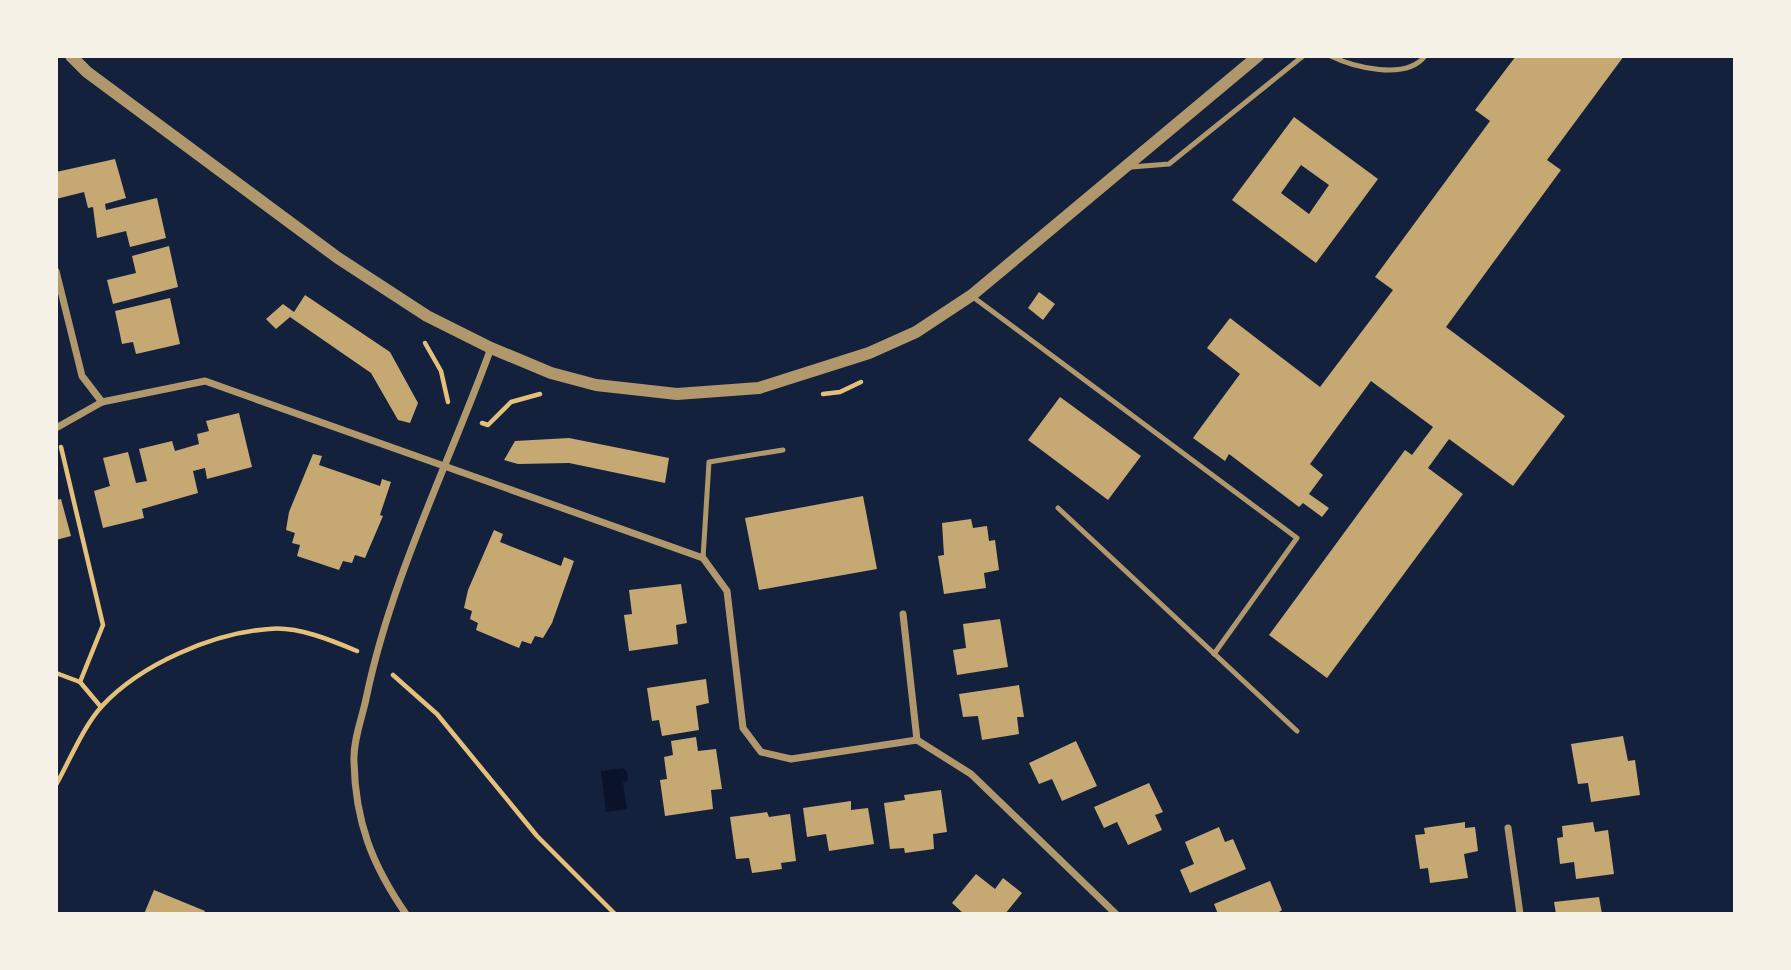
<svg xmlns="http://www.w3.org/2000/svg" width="1791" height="970" font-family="'Libre Baskerville',serif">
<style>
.water{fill:#0b132b}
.building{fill:#c6a872;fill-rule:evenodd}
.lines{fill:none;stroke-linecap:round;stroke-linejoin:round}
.path{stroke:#e5c07b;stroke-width:4.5}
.service{stroke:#b1986c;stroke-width:5}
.minor{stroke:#b1986c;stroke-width:7}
.tertiary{stroke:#b1986c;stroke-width:12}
</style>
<rect width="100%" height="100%" fill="#14213d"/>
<!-- water -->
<path class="water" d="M623,768L627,772L628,781L623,782L627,809L606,812L601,771Z"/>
<!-- building -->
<g class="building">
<path d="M1516,56H1624L1547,160L1561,170L1446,327L1565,416L1513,486L1449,439L1428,468L1463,494L1327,678L1269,635L1405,450L1412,455L1433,427L1371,381L1310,464L1323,475L1309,494L1329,508L1322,517L1303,503L1299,507L1229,454L1225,461L1193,438L1240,374L1207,348L1230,318L1320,387L1393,290L1375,277L1490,121L1475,110Z"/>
<path d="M1294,117L1378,179L1316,263L1232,200ZM1301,165L1329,185L1309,214L1281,193Z"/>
<path d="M115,159L126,198L105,204L106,210L157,198L166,238L130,247L126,231L97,238L93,207L88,208L84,192L56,199V172Z"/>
<path d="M169,246L178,287L113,304L107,280L136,273L132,256Z"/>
<path d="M1039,292L1055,304L1043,320L1028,308Z"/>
<path d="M305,295L390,352L418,403L410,423L398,420L371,373L290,317L276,329L266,319L283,304L294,312Z"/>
<path d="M170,298L180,344L136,354L133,342L122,344L115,311Z"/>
<path d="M1060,397L1141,456L1108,500L1028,440Z"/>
<path d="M239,413L252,467L207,479L205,468L193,471L198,493L142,509L144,518L103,528L94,491L110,486L103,458L128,452L136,483L147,481L139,449L172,441L175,451L199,444L197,434L209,431L206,421Z"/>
<path d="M569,438L669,458L665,483L569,463L518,464L504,460L515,441Z"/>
<path d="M313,454L322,456L319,465L380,486L382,479L391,482L380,515L383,516L365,558L355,555L352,563L343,561L339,570L297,556L300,545L292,543L295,533L286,530L289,512Z"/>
<path d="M863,496L877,569L759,590L745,518Z"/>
<path d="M61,499L71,536L56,540V500Z"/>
<path d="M971,519L973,528L987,526L989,541L995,540L999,570L984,573L986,588L944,594L938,556L944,555L942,523Z"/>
<path d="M494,530L503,534L500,542L561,566L564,557L574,561L552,623L543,638L535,636L531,644L522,641L519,648L476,630L478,623L470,619L472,611L464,608L468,590Z"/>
<path d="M681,584L687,623L676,625L678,644L629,651L624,615L632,614L629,590Z"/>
<path d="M1000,619L1008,667L957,675L953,650L966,648L963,624Z"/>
<path d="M706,679L709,703L696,706L699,730L662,736L659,720L652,721L647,688Z"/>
<path d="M1019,685L1024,717H1017L1019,734L982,740L978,716L963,717L959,694Z"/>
<path d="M1623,736L1628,761L1635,760L1640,795L1591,802L1588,783L1578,784L1571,744Z"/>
<path d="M696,737L698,751L716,749L722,789L711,790L713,809L665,816L660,780L667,779L664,757L673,755L671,741Z"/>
<path d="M1076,741L1097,786L1062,801L1052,779L1039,784L1029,763Z"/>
<path d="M1149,783L1163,812L1155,815L1162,830L1128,845L1117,822L1104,828L1094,807Z"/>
<path d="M941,790L947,832L933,834L934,849L905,853L904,848L890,849L884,803L905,800L904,795Z"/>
<path d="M851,801V810L868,808L874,844L829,851L826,834L807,837L803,808Z"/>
<path d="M767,812L769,817L790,814L796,861L781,863L782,869L752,873L749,858L736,859L730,817Z"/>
<path d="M1465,822V828L1475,827L1478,851L1464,854L1468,878L1430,883L1428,868L1420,869L1415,835L1425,834L1424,828Z"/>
<path d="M1593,822L1595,832L1608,830L1614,874L1576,879L1574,862L1560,864L1557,838L1563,837L1562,826Z"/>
<path d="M1219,827L1225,842L1233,839L1246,869L1190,893L1180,870L1194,864L1185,842Z"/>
<path d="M976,874L995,889L1003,878L1022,893L1005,914H964L952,903Z"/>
<path d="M1270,881L1282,910L1276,914H1218L1214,904Z"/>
<path d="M154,890L205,911L203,914H144Z"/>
<path d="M1599,897L1602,914H1556L1554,902Z"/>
</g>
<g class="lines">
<!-- path -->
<g class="path">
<path d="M425,343L441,371L448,402"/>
<path d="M823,394L840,392L861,382"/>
<path d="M482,423L488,425L511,402L540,394"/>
<path d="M61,447L103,625L80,682"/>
<path d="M56,673L80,682L101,707"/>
<path d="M393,675L437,714L537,836L615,914"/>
<path d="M56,785C70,760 83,727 102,706C141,664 213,633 269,629C297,626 331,640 357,651"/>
</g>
<!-- service -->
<g class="service">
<path d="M1331,56C1353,67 1406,81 1425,56"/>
<path d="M1131,167L1169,164L1303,56"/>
<path d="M973,297L1297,538L1214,654"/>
<path d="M1058,508L1297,731"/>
<path d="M703,558L709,462L783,450"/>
</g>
<!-- minor -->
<g class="minor">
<path d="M56,271L82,376L102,402"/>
<path d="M56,428L102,402L205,381L703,558L727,591L743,728L761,752L791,759L917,740L971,774L1116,914"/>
<path d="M903,614L917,740"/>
<path d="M1508,828L1520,914"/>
<path d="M406,914C372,865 355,821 354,761C353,741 362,718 366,699C391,577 449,464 491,348"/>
</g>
<!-- tertiary -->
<path class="tertiary" d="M71,56L87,72L338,258L427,316L491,348L551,373L596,385L677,394L759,388L869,353L916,332L972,295L1258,56"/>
</g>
<!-- border -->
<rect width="1791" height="970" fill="none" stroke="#f6f1e7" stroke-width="116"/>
</svg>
